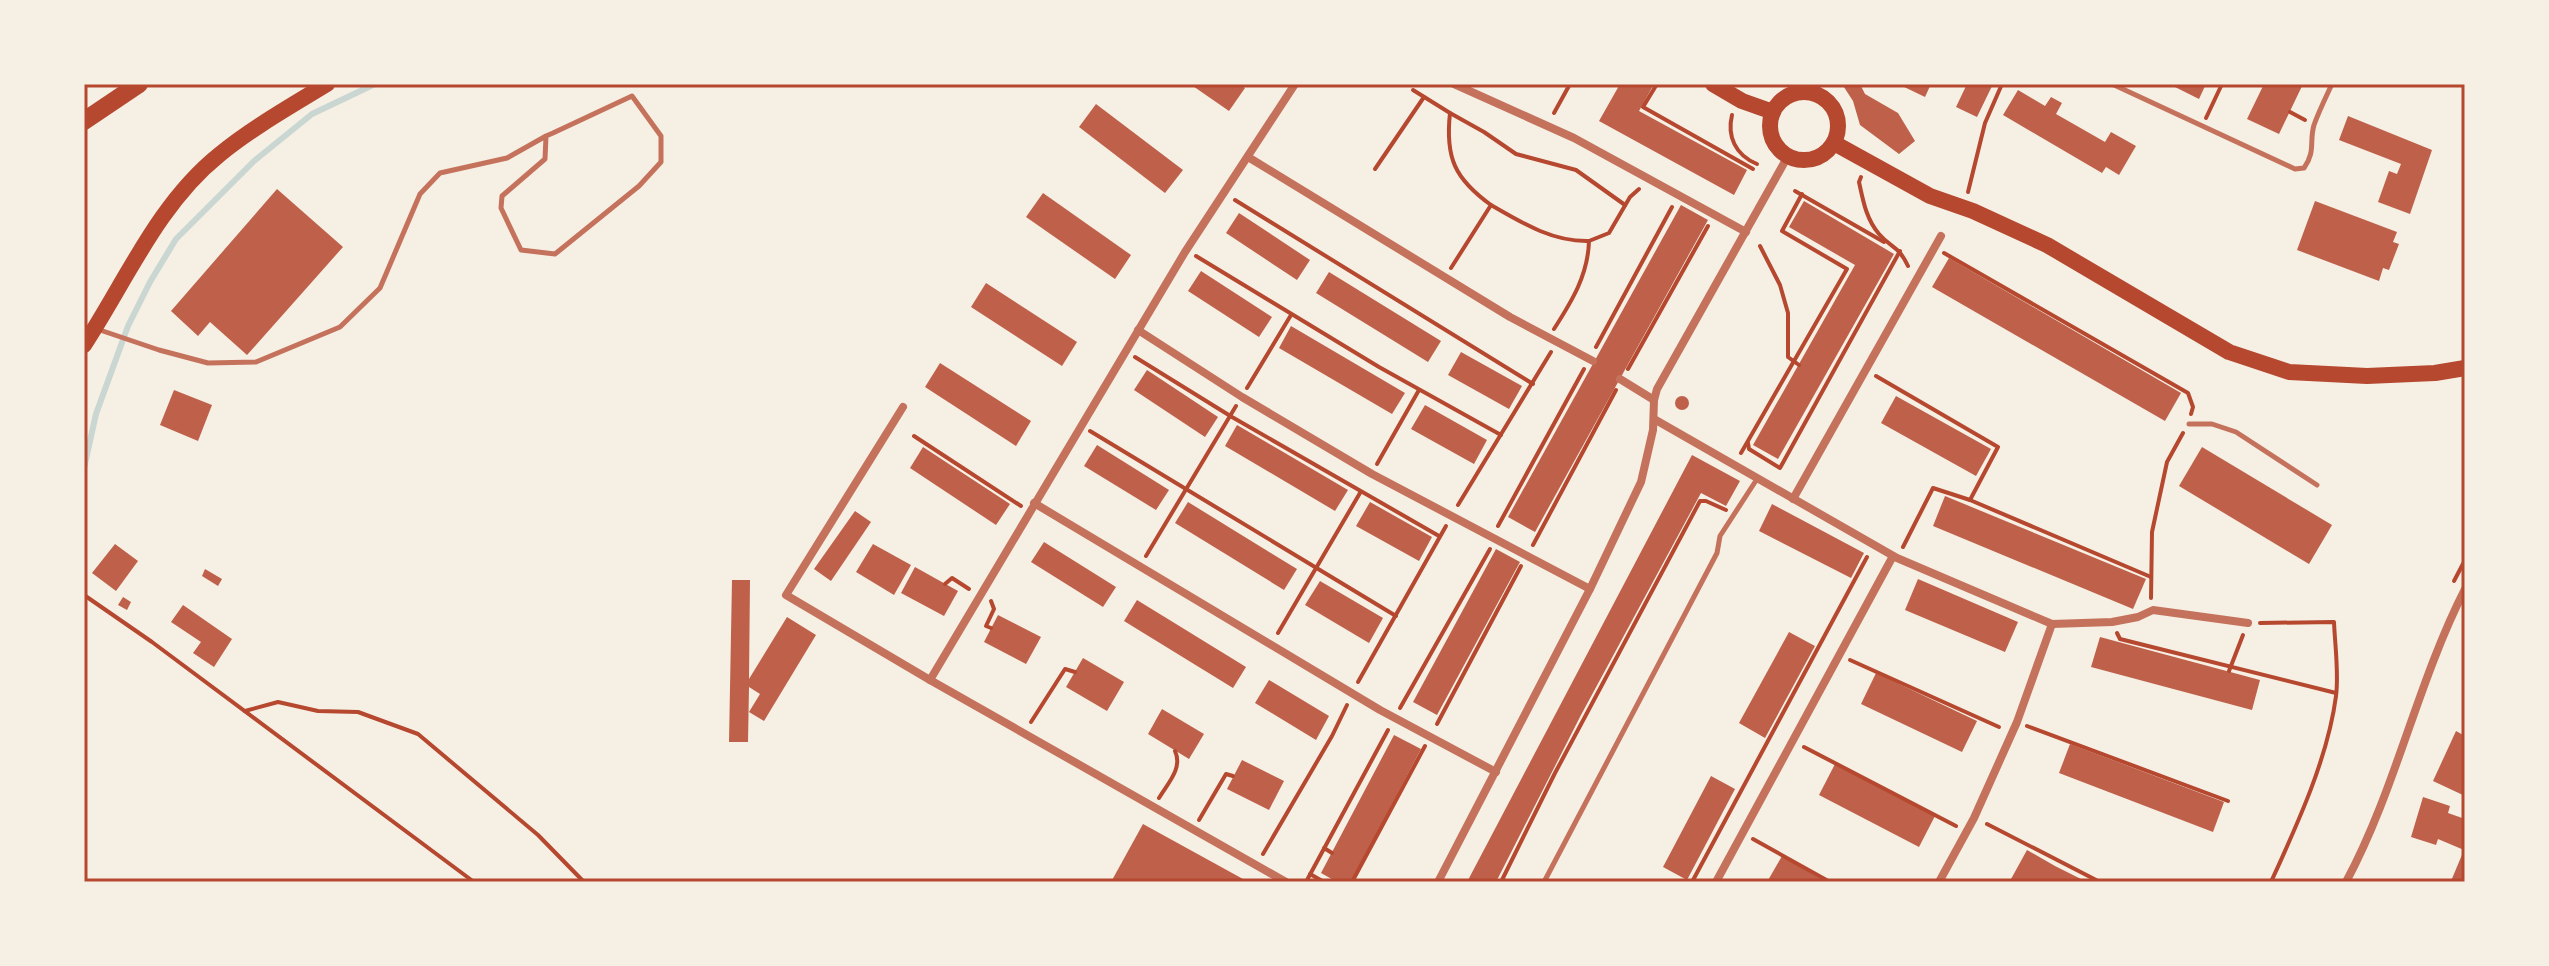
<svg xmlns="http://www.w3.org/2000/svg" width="2549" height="966" font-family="'Source Sans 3',sans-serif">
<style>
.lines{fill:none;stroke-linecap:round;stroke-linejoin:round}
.stream{stroke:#c9d6d2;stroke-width:6}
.building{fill:#bf614a}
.path{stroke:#b5482f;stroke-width:4}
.service{stroke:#c5725c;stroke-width:5}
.minor{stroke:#c5725c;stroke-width:8}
.secondary{stroke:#b5482f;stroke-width:16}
.primary{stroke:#b5482f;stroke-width:18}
.neatline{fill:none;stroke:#b5482f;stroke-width:3}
</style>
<rect width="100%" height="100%" fill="#f6efe4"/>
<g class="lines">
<!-- stream -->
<path class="stream" d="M84,468L96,414L128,326L150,282L176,239L254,161L312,114L375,84"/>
</g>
<!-- building -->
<g class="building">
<path d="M1190,84H1240L1245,88L1229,111Z"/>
<path d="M1620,84H1654L1639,111L1747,170L1734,195L1599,121Z"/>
<path d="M1842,84H1860L1865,94L1898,113L1915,141L1899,154L1860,125L1853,101Z"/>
<path d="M1898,84H1931L1925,97Z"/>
<path d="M1967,84H1993L1977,117L1956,107Z"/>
<path d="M2169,84H2206L2199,99Z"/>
<path d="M2264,84H2303L2279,134L2247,119Z"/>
<path d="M2018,90L2045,106L2051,97L2062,103L2056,114L2105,142L2111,132L2136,146L2119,175L2106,167L2102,173L2003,115Z"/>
<path d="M1096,104L1183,170L1165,193L1079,127Z"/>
<path d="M2348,116L2432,150L2410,214L2378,202L2389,171L2397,174L2401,164L2339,140Z"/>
<path d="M277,189L343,247L247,355L210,322L198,336L171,311Z"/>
<path d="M1043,193L1131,255L1115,279L1026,217Z"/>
<path d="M1804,201L1894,254L1778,459L1753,445L1855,265L1789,227Z"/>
<path d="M2315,201L2397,232L2393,242L2399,244L2389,270L2383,268L2379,281L2297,250Z"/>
<path d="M1681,205L1708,220L1535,532L1508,517Z"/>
<path d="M1239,213L1310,260L1297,280L1226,233Z"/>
<path d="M1949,258L2181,393L2165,421L1932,287Z"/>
<path d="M1201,271L1272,317L1259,337L1188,291Z"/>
<path d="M1329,272L1441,341L1428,362L1316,293Z"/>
<path d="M986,283L1077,342L1062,366L971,307Z"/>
<path d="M1291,326L1405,393L1392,414L1279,348Z"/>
<path d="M1461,352L1522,386L1509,409L1448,375Z"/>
<path d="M940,363L1031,421L1016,446L925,387Z"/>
<path d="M1147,370L1218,417L1205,437L1134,390Z"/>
<path d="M174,390L212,405L198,441L160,425Z"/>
<circle cx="1682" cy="403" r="7"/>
<path d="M1896,396L1991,449L1976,476L1881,423Z"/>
<path d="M1425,405L1487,440L1474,464L1411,429Z"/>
<path d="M1237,425L1348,490L1335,511L1225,446Z"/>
<path d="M1097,445L1169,490L1156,510L1084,466Z"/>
<path d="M923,447L1010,504L996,525L910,468Z"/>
<path d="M2202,447L2332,525L2309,564L2179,486Z"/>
<path d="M1692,455L1740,481L1726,506L1701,493L1581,715L1496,882H1467Z"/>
<path d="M1945,496L2146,579L2133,609L1933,526Z"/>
<path d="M1188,502L1297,569L1284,590L1175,523Z"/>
<path d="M1370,502L1432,537L1419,561L1356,526Z"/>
<path d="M1772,504L1864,553L1851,578L1759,531Z"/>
<path d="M855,511L871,522L831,581L814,569Z"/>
<path d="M1044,542L1116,587L1103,607L1031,562Z"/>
<path d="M115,544L138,561L116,591L92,573Z"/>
<path d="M873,544L911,565L894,595L856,572Z"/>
<path d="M1496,549L1520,562L1437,715L1413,702Z"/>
<path d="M915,567L958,591L944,616L901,593Z"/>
<path d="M205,569L222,579L218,586L202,576Z"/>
<path d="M1918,579L2018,622L2005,652L1905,610Z"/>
<path d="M732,580H750L749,679L787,617L816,635L764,721L749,712L760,694L749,687L748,742H729Z"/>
<path d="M1320,581L1383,618L1369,643L1305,605Z"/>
<path d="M123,597L131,602L127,610L118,605Z"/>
<path d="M1137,600L1246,667L1233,688L1124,621Z"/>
<path d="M183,605L232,639L214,667L193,653L201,642L171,622Z"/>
<path d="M998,615L1041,637L1026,664L984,642Z"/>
<path d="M1789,632L1815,646L1765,738L1739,723Z"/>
<path d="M2100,637L2260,680L2252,710L2091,667Z"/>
<path d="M1083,658L1124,682L1107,711L1066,687Z"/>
<path d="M1876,673L1977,721L1962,752L1861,704Z"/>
<path d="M1269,680L1329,716L1316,740L1255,703Z"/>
<path d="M1162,709L1204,734L1189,759L1148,734Z"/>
<path d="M2456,731L2465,736V796L2433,781Z"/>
<path d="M1394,735L1421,749L1351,882H1337L1321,873Z"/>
<path d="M2070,744L2224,802L2213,832L2059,773Z"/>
<path d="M1242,760L1284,781L1269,810L1227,789Z"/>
<path d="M1835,764L1935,816L1919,847L1819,795Z"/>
<path d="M1711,776L1735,789L1687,880L1663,867Z"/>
<path d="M2423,797L2450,806L2448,813L2465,819V882L2451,881L2464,850L2438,839L2436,845L2411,837Z"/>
<path d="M1143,824L1243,879L1241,882H1111Z"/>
<path d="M2027,850L2055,866L2087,882H2017L2011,879Z"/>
<path d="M1782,856L1826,882H1767Z"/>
</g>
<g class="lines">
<!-- path -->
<g class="path">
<path d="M1657,84L1643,107L1753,169"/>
<path d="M1413,90L1450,113C1445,158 1455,179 1491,205"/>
<path d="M2290,112L2305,120"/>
<path d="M1450,113L1484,132L1516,154L1576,170L1625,205"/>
<path d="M1554,113L1570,84"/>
<path d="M1732,115C1727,136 1735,155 1757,164"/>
<path d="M2206,118L2222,84"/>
<path d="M1375,169L1424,97"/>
<path d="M1861,177L1859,182C1863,200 1866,219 1879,234C1892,249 1898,245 1908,266"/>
<path d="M1795,191L1884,242"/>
<path d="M1968,192L1985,123L2002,84"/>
<path d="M1235,200L1533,384"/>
<path d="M1760,246L1780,285L1788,313V357L1799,365"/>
<path d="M1944,253L2188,393L2193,407L2191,414"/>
<path d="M1196,256L1379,367L1501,435"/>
<path d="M1451,268L1491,205C1522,223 1553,242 1589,241"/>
<path d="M1554,329C1572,301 1588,275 1589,241L1609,233L1630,197L1639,189"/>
<path d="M1596,347L1672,207"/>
<path d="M1135,357L1232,417L1439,536"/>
<path d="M1628,369L1708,226"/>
<path d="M1876,376L1998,447L1970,500L2151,577"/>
<path d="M1247,388L1291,315"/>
<path d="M1090,431L1396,616"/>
<path d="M914,436L1021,506"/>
<path d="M1748,443L1749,449L1780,468L1900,251"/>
<path d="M1741,453L1847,269L1782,231L1802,194"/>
<path d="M1377,464L1419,390"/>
<path d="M1458,505L1551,352"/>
<path d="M1498,526L1584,369"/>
<path d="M1533,545L1616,390"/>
<path d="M1903,547L1933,488L1970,500"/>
<path d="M1146,556L1236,406"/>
<path d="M2454,581L2465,560"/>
<path d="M945,584L952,578L969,589"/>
<path d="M84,595L152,642L474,882"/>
<path d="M2151,598L2152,532L2167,462L2183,433"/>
<path d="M991,601L994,609L986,626L991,628"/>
<path d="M2260,623L2334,622C2335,646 2339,673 2336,696C2328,758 2297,825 2271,882"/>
<path d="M1278,633L1360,493"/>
<path d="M2117,633L2120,639L2336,693"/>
<path d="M1850,660L1999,727"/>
<path d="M2229,671L2243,635"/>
<path d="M1358,682L1446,526"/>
<path d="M1400,708L1490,549"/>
<path d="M245,711L278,702L318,711L358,712L418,734L538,835L584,882"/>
<path d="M1031,722L1065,669L1075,672"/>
<path d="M1437,724L1521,566"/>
<path d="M2027,726L2228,801"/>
<path d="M1804,747L1956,826"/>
<path d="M1159,798C1168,783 1183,768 1175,751"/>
<path d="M1199,820L1226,774L1233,776"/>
<path d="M1987,824L2100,882"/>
<path d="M1753,839L1830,882"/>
<path d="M1324,848L1332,853"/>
<path d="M1263,854L1332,736L1347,705"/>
<path d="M1310,874L1324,882"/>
<path d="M1306,882L1388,730"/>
<path d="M1334,882L1335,881"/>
<path d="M1352,882L1425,746"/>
<path d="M1501,882L1555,773L1700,501H1706L1726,510"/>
<path d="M1692,882L1867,557"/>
</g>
<!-- service -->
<g class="service">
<path d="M2112,84L2295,169L2304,168C2316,151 2309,142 2314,125C2319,111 2326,97 2332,84"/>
<path d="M97,329L159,350L208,363L256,362L340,327L380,288L420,194L440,173L507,158L546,136L553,133L632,96L661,136V162L639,186L555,254L521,250L501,208L502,196L545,159L546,136"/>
<path d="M2189,424H2212L2236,432L2317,485"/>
<path d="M1544,882L1717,553L1720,536L1757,479"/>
</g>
<!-- minor -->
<g class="minor">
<path d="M1454,84L1574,138L1746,232"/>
<path d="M1797,84L1798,92"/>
<path d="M1248,157L1510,317L1593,361"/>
<path d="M1138,330L1242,397L1372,474L1590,589"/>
<path d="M1620,379L1654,400"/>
<path d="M903,407L786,595L930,680L1286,882"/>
<path d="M1654,419L1897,558L2052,624L2112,622L2138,617L2153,610L2248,623"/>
<path d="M1793,499L1941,236"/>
<path d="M1034,503L1380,710L1496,772"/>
<path d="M930,680L1185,252L1295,84"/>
<path d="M1438,882L1590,589L1641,482L1653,430L1654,400L1657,389L1788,156"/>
<path d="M1716,882L1893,556"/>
<path d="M1939,882L1974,818L2017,722L2052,624"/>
<path d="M2346,882C2396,789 2417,683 2465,589"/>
</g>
<!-- secondary -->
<g class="secondary">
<path d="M1713,84L1742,101L1773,112"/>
<circle cx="1804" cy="126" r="34"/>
<path d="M1834,143L1930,196L1973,211L2047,245L2229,352L2289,372L2367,376L2435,373L2465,368"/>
<path d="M84,345C126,281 158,204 219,155C252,128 291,106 327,84"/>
</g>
<!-- primary -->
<path class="primary" d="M84,121L139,84"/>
</g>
<!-- border -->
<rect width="2549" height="966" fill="none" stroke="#f6efe4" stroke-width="172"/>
<rect x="86" y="86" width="2377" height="794" class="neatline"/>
</svg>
